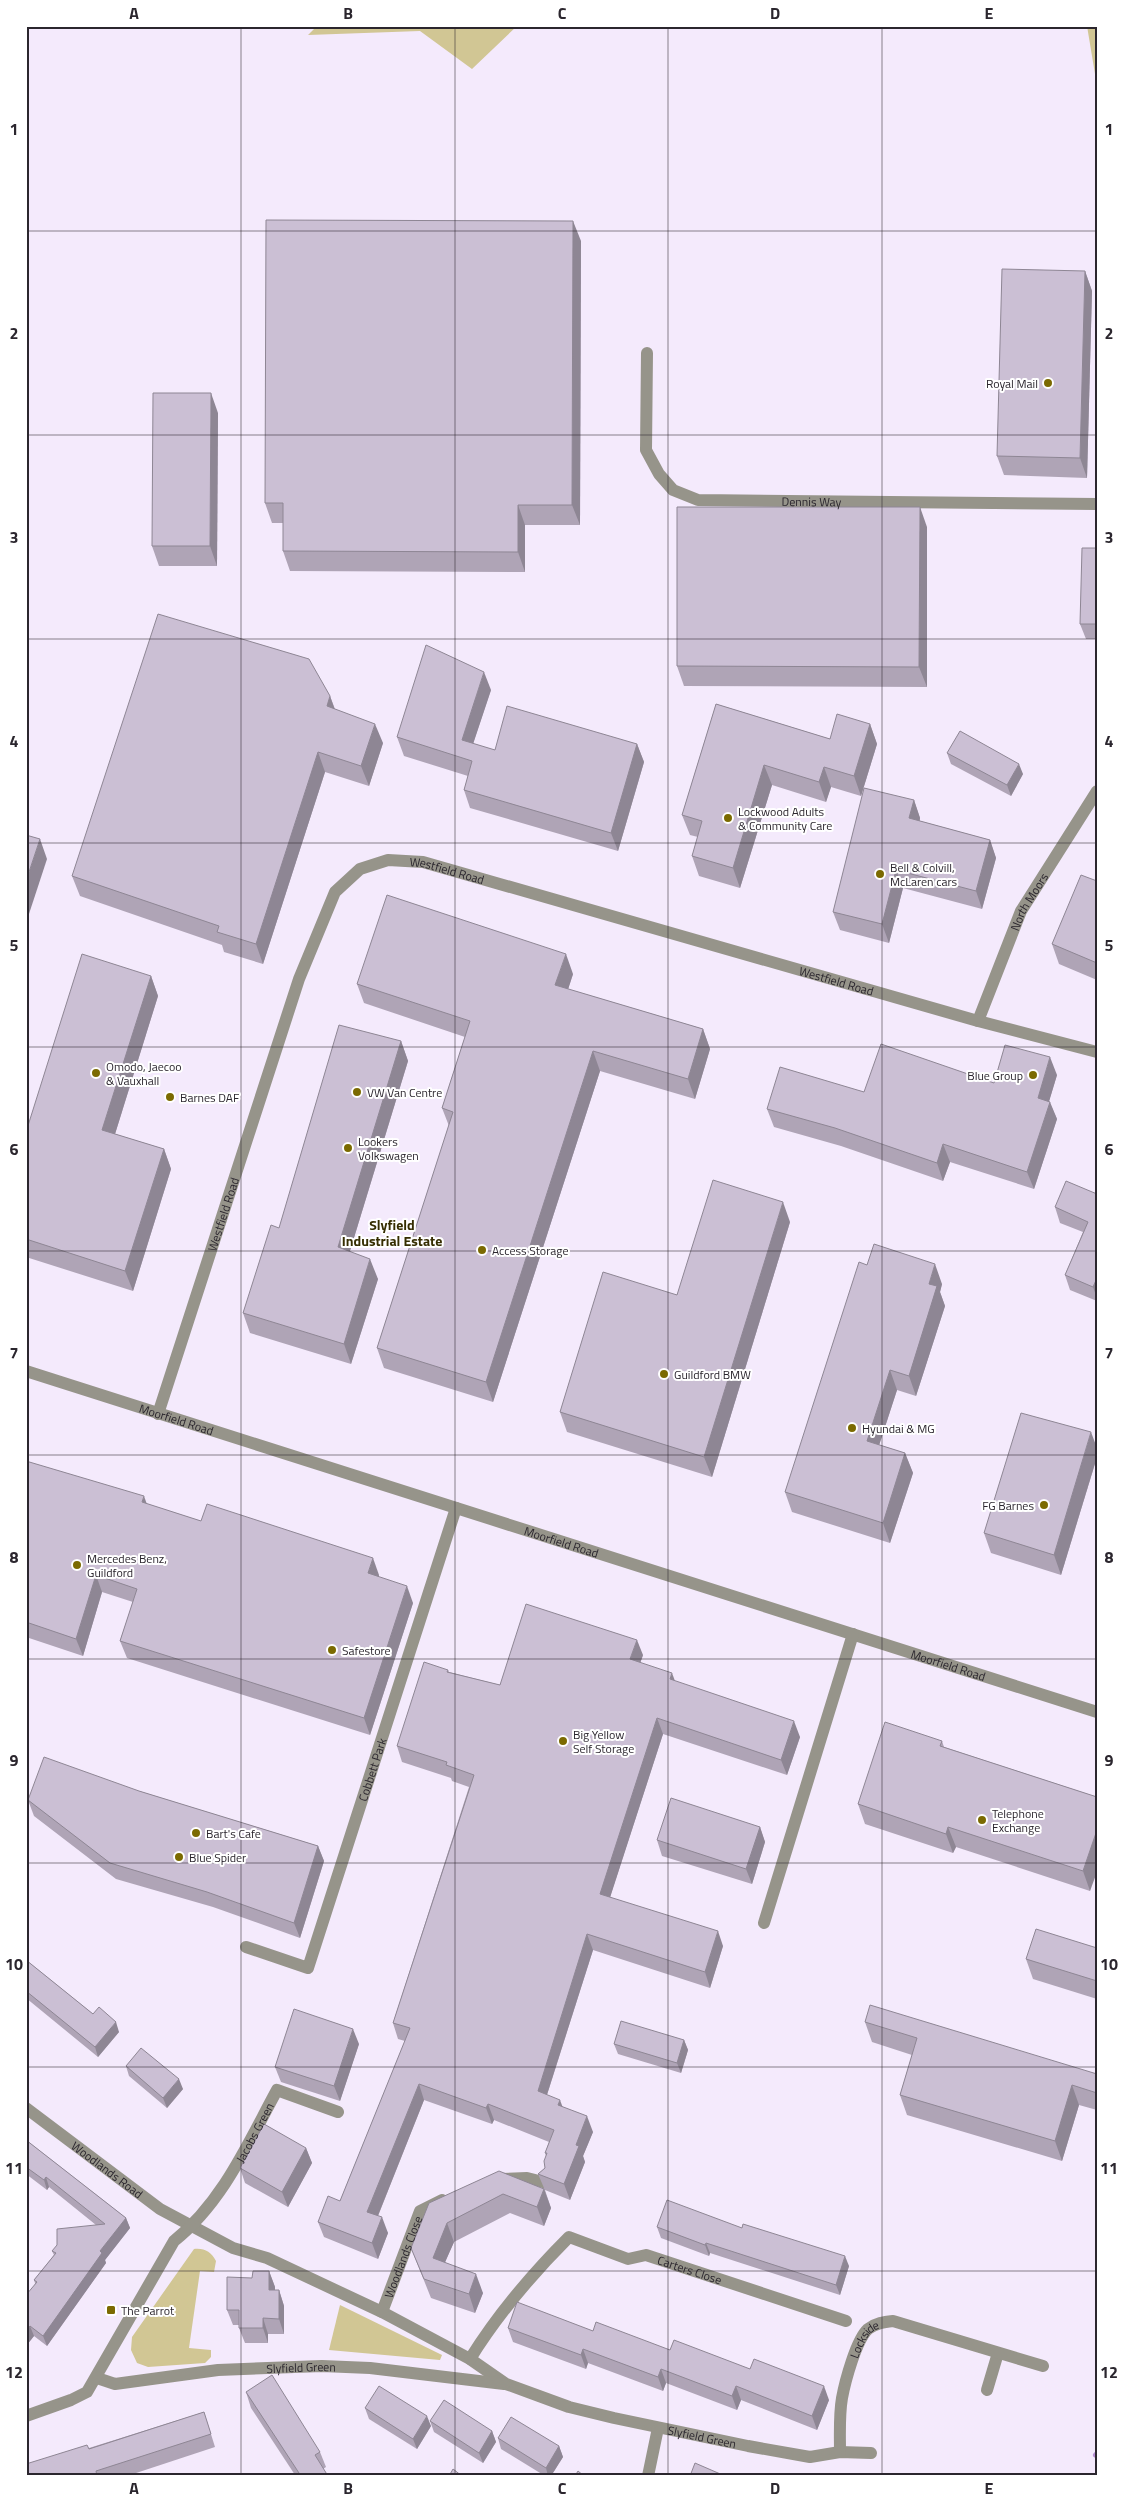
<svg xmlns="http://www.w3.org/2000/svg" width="1123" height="2502" font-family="'Titillium Web',sans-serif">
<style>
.green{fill:#d1c694}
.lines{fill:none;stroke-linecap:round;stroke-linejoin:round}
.stream{stroke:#b68ed3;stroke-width:6}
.minor{stroke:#96948a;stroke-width:12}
.wall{fill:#afa4b6}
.shaded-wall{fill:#8e8694}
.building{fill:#cbbfd4;stroke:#8e8694}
.grid{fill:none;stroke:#2b262e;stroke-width:1;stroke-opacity:0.55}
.poi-dot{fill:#7b6a01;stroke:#fff;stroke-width:2}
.labels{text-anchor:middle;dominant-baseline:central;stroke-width:4;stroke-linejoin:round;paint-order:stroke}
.poi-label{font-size:12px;fill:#2b262e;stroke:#fff;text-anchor:start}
.street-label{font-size:12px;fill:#2b262e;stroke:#fff}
.neighbourhood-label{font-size:14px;font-weight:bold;fill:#352d01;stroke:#fff}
.neatline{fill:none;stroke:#2b262e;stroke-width:2}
.grid-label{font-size:16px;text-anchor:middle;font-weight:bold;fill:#2b262e}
</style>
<rect width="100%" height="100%" fill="#f4eafc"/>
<!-- green -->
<g class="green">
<path d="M317,26H517L472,69L420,31L308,35Z"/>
<path d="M1087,26H1097V86Z"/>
<path d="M194,2249C205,2248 211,2252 216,2261L214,2272L200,2271L189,2348L211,2350V2357L205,2363L148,2367L137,2363L131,2350L132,2337Z"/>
<path d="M340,2305L442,2355L440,2360L329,2350Z"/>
</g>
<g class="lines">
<!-- stream -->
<path class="stream" d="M1096,2455L1097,2454"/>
<!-- minor -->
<g class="minor">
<path id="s1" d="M647,353L646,450L659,474L673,490L698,500L1097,504"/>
<path id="s2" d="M978,1021L1021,911L1097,791"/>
<path id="s3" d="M26,1371L1097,1712"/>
<path id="s4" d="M158,1414L299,979L335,892L360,869L388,860L423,862L978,1021L1097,1052"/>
<path d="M764,1923L853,1634"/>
<path id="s5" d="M246,1947L308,1968L456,1508"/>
<path id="s6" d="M26,2108L160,2209L233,2248L267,2258L382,2312L470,2359L506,2384L569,2407L614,2418L748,2446L810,2457L840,2452L871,2453"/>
<path d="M500,2179L527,2178L543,2182"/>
<path id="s7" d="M382,2312L420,2211L442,2200"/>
<path id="s8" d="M470,2359C498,2314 532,2274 569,2237L628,2259L646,2255L846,2321"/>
<path id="s9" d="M97,2378L115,2384L218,2370L322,2366L370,2368L504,2384"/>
<path d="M987,2390L998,2353"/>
<path id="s10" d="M26,2416L71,2400L87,2392L174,2241C223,2202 248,2143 277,2090L338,2112"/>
<path id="s11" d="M840,2452C840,2434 839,2415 842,2398C845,2382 856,2340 868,2329C876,2323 884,2322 893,2321L1043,2366"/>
<path d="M648,2476L658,2428"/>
</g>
</g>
<!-- wall -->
<g class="wall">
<path d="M581,241L580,525H525V572L290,571L283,551V523H272L265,503Z"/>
<path d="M1085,271L1092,291L1087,478L1004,475L997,456Z"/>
<path d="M218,413L217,566H159L152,546Z"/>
<path d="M927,527V687L684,686L677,666Z"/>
<path d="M1097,548V639H1086L1080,624Z"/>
<path d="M491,690L473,744L495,750L637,744L644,762L618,851L470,808L464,790L468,776L404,756L397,737Z"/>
<path d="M330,696L335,709L383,743L369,786L325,772L263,964L224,952L222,945L80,896L72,876Z"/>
<path d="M716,704L830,739L870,724L877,744L861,796L831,787L826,802L772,785L740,888L699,876L692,856L698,837L690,835L682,815Z"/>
<path d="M947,753L1023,774L1011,796L951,764Z"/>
<path d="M914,800L920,818V821L990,840L996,858L982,909L903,888L889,943L840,930L833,912Z"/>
<path d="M1097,881V980L1059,964L1052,944Z"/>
<path d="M573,974L568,989L703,1029L710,1049L695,1099L600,1071L493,1402L384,1368L377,1348L449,1126L442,1108L465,1037L364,1003L357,984Z"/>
<path d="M151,976L158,996L115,1134L164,1149L171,1169L133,1291L26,1257V1132Z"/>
<path d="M401,1041L408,1061L350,1251L378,1279L351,1364L250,1333L243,1313L279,1228Z"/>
<path d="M1057,1075L1049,1101L1057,1119L1034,1189L950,1162L943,1181L841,1146L774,1127L767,1109L864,1092L994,1083Z"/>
<path d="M1097,1194V1301L1070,1290L1065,1275L1083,1232L1060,1223L1055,1207Z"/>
<path d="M790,1222L712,1477L567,1432L560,1412L677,1295Z"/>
<path d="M867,1265L942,1284L940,1292L945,1306L916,1396L897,1390L879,1445L905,1453L913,1473L890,1543L792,1512L785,1492Z"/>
<path d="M1097,1448V1457L1061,1575L991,1553L984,1533Z"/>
<path d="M26,1461L147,1504L201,1521L379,1575V1577L413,1603L370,1735L127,1658L120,1641L133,1602L102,1592L83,1656L26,1637Z"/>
<path d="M643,1655L640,1663L675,1681L800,1737L787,1775L663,1734L610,1897L723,1946L710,1988L593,1950L547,2095L562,2107L593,2132L583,2156L585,2162L570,2200L545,2190L551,2208L544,2226L510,2213L454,2242L445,2262L483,2293L475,2313L431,2298L411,2248L429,2203L544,2188L538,2174L545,2168L546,2156L545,2153L549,2142L494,2120L492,2124L424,2100L378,2216L388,2233L378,2259L324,2237L318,2222L340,2201L405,2041L398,2039L393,2023L469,1787L452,1781L451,1778L402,1762L397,1746L448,1670L449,1672L500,1685Z"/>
<path d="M942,1741L944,1747L1097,1797L1090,1891L956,1847L953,1853L865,1824L858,1804Z"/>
<path d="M139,1791L318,1846L324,1861L300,1938L213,1907L116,1879L34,1816L28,1800Z"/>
<path d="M760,1827L765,1842L752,1884L662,1856L657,1840Z"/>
<path d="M1097,1948V1999L1033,1979L1026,1959Z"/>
<path d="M26,1960L93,2014L119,2032L98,2057L26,1998Z"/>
<path d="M865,2022L1097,2074V2110L1079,2105L1062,2161L907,2115L900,2095L912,2055L872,2042Z"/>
<path d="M684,2040L688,2050L681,2073L618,2054L614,2044Z"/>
<path d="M359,2044L340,2101L281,2082L275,2067Z"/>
<path d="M126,2066L183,2089L167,2108L129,2076Z"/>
<path d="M26,2140L126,2218L130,2228L105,2260L106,2263L47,2346L34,2336L26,2346L35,2283L34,2280L54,2255L52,2251L96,2225L49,2187L47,2190L26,2174Z"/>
<path d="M306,2148L312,2163L288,2207L245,2183L240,2168Z"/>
<path d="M657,2227L849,2266L840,2295L710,2253L709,2256L661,2238Z"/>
<path d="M269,2271L275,2287V2290H279L284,2306V2334H268V2343H245L239,2328V2325H233L227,2310L252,2278Z"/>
<path d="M508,2328L593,2331L670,2350L829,2400L817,2430L741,2400L737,2410L666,2383L663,2391L588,2363L586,2369L513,2342Z"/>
<path d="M246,2392L320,2452L326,2467L323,2469L295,2475L251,2408Z"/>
<path d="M365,2408L431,2426L417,2449L369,2419Z"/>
<path d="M204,2412L215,2447L127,2476H26L89,2448Z"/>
<path d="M430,2421L492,2431L496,2442L483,2463L434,2432Z"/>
<path d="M498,2438L559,2446L563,2457L551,2476H545L501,2449Z"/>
</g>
<!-- shaded-wall -->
<g class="shaded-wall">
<path d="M573,221L581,241L580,525L572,505Z"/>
<path d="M1085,271L1092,291L1087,478L1080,458Z"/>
<path d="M211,393L218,413L217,566L210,546Z"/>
<path d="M518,505L525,525V572L518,552Z"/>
<path d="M920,507L927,527V687L919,667Z"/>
<path d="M484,672L491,690L468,759L462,740Z"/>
<path d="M330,696L337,716L327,706Z"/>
<path d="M375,724L383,743L369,786L361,766Z"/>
<path d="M870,724L877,744L861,796L854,776Z"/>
<path d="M637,744L644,762L618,851L611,833Z"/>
<path d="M318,752L325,772L263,964L256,944Z"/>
<path d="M1019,764L1023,774L1011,796L1007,785Z"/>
<path d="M764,765L772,785L740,888L733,868Z"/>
<path d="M824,767L831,787L826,802L819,782Z"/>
<path d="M914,800L920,818L916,836L909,818Z"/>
<path d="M40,839L47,859L26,923V881Z"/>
<path d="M990,840L996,858L982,909L976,891Z"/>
<path d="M896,870L903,888L889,943L882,924Z"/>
<path d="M566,954L573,974L563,1005L555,985Z"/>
<path d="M151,976L158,996L110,1150L102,1130Z"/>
<path d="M703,1029L710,1049L695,1099L688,1079Z"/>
<path d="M401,1041L408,1061L345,1267L338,1247Z"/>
<path d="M593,1051L600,1071L493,1402L486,1382Z"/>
<path d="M1050,1057L1057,1075L1045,1115L1038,1098Z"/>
<path d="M1050,1102L1057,1119L1034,1189L1027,1172Z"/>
<path d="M943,1144L950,1162L943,1181L937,1163Z"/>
<path d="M164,1149L171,1169L133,1291L125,1271Z"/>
<path d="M783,1202L790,1222L712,1477L704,1457Z"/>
<path d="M370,1259L378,1279L351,1364L344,1344Z"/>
<path d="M935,1264L942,1284L940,1292L945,1306L916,1396L909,1376L929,1284Z"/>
<path d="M1097,1278V1298L1093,1287Z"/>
<path d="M890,1370L897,1390L874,1461L867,1441Z"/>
<path d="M1091,1432L1097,1448V1457L1061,1575L1054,1555Z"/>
<path d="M905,1453L913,1473L890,1543L883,1523Z"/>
<path d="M144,1496L150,1513L142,1502Z"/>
<path d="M373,1558L379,1575L374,1590L368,1573Z"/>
<path d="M96,1575L102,1592L83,1656L76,1639Z"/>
<path d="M407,1586L413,1603L370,1735L364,1718Z"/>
<path d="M637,1640L643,1655L636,1675L630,1659Z"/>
<path d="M672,1673L678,1689L670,1679Z"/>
<path d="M657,1718L663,1734L606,1910L600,1894Z"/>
<path d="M794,1721L800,1737L787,1775L781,1760Z"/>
<path d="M760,1827L765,1842L752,1884L746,1869Z"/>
<path d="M948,1827L956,1847L953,1853L946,1834Z"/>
<path d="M1097,1830V1872L1090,1891L1083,1871Z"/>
<path d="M318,1846L324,1861L300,1938L294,1923Z"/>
<path d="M718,1931L723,1946L710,1988L705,1972Z"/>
<path d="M587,1934L593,1950L543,2107L538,2091Z"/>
<path d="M116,2022L119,2032L98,2057L95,2047Z"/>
<path d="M353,2029L359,2044L340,2101L334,2086Z"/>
<path d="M684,2040L688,2050L681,2073L677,2063Z"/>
<path d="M179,2079L183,2089L167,2108L163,2098Z"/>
<path d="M419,2084L424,2100L373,2228L367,2212Z"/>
<path d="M1072,2085L1079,2105L1062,2161L1055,2141Z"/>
<path d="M560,2100L566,2116L558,2105Z"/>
<path d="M488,2104L494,2120L492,2124L486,2108Z"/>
<path d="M587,2116L593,2132L583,2156L585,2162L570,2200L564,2184L576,2145Z"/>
<path d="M306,2148L312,2163L288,2207L282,2192Z"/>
<path d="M46,2177L49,2187L47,2190L44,2180Z"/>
<path d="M544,2189L551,2208L544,2226L537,2207Z"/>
<path d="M382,2217L388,2233L378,2259L372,2243Z"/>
<path d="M126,2218L130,2228L105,2260L106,2263L47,2346L43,2336L100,2251Z"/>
<path d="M447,2223L454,2242L439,2276L433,2258Z"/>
<path d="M706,2243L710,2253L709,2256L705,2245Z"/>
<path d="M845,2256L849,2266L840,2295L836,2285Z"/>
<path d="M269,2271L275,2287V2306L269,2290Z"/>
<path d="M476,2274L483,2293L475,2313L469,2294Z"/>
<path d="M279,2290L284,2306V2334L279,2319Z"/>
<path d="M263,2318L268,2334V2343L263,2328Z"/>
<path d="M30,2326L34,2336L26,2346V2331Z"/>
<path d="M583,2349L588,2363L586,2369L581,2355Z"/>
<path d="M661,2369L666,2383L663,2391L658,2377Z"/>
<path d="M736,2386L741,2400L737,2410L732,2396Z"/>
<path d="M824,2386L829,2400L817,2430L812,2416Z"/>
<path d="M427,2416L431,2426L417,2449L413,2439Z"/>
<path d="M492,2431L496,2442L483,2463L479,2453Z"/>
<path d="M559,2446L563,2457L551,2476H548L546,2468Z"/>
</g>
<!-- building -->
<g class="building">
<path d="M266,220L573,221L572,505H518V552L283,551V503H265Z"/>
<path d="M1002,269L1085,271L1080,458L997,456Z"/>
<path d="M153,393H211L210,546H152Z"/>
<path d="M677,507H920L919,667L677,666Z"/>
<path d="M1082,548H1097V624H1080Z"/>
<path d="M158,614L309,659L330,696L327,706L375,724L361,766L318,752L256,944L217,932L219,926L72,876Z"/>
<path d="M426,645L484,672L462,740L495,750L507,706L637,744L611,833L464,790L472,761L397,737Z"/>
<path d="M716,704L830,739L837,714L870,724L854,776L824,767L819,782L764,765L733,868L692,856L702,821L682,815Z"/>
<path d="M960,731L1019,764L1007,785L947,753Z"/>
<path d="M864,788L914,800L909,818L990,840L976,891L896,870L882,924L833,912Z"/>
<path d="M26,835L40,839L26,881Z"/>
<path d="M1081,875L1097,881V963L1052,944Z"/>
<path d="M387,895L566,954L555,985L703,1029L688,1079L593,1051L486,1382L377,1348L453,1112L442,1108L470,1021L357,984Z"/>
<path d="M82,954L151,976L102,1130L164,1149L125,1271L26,1239V1132Z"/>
<path d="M339,1025L401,1041L338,1247L370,1259L344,1344L243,1313L271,1225L279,1228Z"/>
<path d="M881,1044L994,1083L1005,1045L1050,1057L1038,1098L1050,1102L1027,1172L943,1144L937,1163L835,1128L767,1109L780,1067L864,1092Z"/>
<path d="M713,1180L783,1202L704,1457L560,1412L603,1272L677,1295Z"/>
<path d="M1066,1181L1097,1194V1278L1093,1287L1065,1275L1088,1222L1055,1207Z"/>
<path d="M874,1244L935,1264L929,1284L937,1286L909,1376L890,1370L867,1441L905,1453L883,1523L785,1492L859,1262L867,1265Z"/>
<path d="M1021,1413L1091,1432L1054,1555L984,1533Z"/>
<path d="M26,1461L144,1496L142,1502L201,1521L207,1504L373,1558L368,1573L407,1586L364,1718L120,1641L137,1589L96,1575L76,1639L26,1622Z"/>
<path d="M526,1604L637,1640L630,1659L672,1673L670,1679L794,1721L781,1760L657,1718L600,1894L718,1931L705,1972L587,1934L538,2091L560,2100L558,2105L587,2116L576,2145L579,2146L564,2184L538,2174L545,2168L544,2161L547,2153H545L554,2130L488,2104L486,2108L419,2084L367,2212L382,2217L372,2243L318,2222L328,2196L340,2201L410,2028L393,2023L474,1775L446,1765L447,1762L397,1746L424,1662L448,1670L447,1672L500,1685Z"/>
<path d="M885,1722L942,1741L940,1746L1097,1797V1830L1083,1871L948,1827L946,1834L858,1804Z"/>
<path d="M44,1757L139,1791L318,1846L294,1923L207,1892L110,1863L28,1800Z"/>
<path d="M671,1798L760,1827L746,1869L657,1840Z"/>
<path d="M1036,1929L1097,1948V1981L1026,1959Z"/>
<path d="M26,1960L93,2014L99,2007L116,2022L95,2047L26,1991Z"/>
<path d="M870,2005L1097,2074V2093L1072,2085L1055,2141L900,2095L917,2038L865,2022Z"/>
<path d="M294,2009L353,2029L334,2086L275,2067Z"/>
<path d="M621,2021L684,2040L677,2063L614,2044Z"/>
<path d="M141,2048L179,2079L163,2098L126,2066Z"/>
<path d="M264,2124L306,2148L282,2192L240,2168Z"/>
<path d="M26,2140L126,2218L100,2251L102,2253L43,2336L30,2326L26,2331V2295L37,2282L34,2280L56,2253L52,2251L57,2245V2229L105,2224L46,2177L44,2180L26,2167Z"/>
<path d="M499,2171L544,2189L537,2207L503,2194L447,2223L433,2258L476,2274L469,2294L424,2279L411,2248L429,2203Z"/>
<path d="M667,2200L742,2228L743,2224L845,2256L836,2285L706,2243L705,2245L657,2227Z"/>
<path d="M253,2271H269V2290H279V2319L263,2318V2328H239V2310H227V2277L252,2278Z"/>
<path d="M517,2302L593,2331L596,2322L670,2350L674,2340L750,2369L754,2359L824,2386L812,2416L736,2386L732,2396L661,2369L658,2377L583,2349L581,2355L508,2328Z"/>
<path d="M272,2375L320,2452L315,2455L328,2476H295L299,2473L246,2392Z"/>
<path d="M379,2386L427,2416L413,2439L365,2408Z"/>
<path d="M444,2400L492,2431L479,2453L430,2421Z"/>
<path d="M204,2412L211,2434L96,2471L97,2476H26V2464L87,2445L89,2449Z"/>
<path d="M511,2417L559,2446L546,2468L498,2438Z"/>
<path d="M695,2463L725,2476H690Z"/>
<path d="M453,2469L462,2476H449Z"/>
<path d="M578,2471L584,2476H575Z"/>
</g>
<!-- grid -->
<path class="grid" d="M241,26V2476M455,26V2476M668,26V2476M882,26V2476M26,231H1097M26,435H1097M26,639H1097M26,843H1097M26,1047H1097M26,1251H1097M26,1455H1097M26,1659H1097M26,1863H1097M26,2067H1097M26,2271H1097"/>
<!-- markers -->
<g class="poi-dot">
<circle cx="1048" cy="383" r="5"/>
<circle cx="728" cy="818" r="5"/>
<circle cx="880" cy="874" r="5"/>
<circle cx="96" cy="1073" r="5"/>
<circle cx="1033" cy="1075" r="5"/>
<circle cx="357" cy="1092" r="5"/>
<circle cx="170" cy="1097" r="5"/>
<circle cx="348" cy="1148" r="5"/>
<circle cx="482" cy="1250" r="5"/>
<circle cx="664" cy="1374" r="5"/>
<circle cx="852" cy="1428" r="5"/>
<circle cx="1044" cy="1505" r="5"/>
<circle cx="77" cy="1565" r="5"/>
<circle cx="332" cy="1650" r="5"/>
<circle cx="563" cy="1741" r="5"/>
<circle cx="982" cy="1820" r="5"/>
<circle cx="196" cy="1833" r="5"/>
<circle cx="179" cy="1857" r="5"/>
<rect x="106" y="2305" width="10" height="10" rx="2.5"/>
</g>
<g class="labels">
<!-- poi labels -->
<g class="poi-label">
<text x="1038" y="383" text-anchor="end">Royal Mail</text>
<text x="738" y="811">Lockwood Adults<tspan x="738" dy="14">&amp; Community Care</tspan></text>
<text x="890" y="867">Bell &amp; Colvill,<tspan x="890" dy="14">McLaren cars</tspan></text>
<text x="106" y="1066">Omodo, Jaecoo<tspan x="106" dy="14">&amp; Vauxhall</tspan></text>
<text x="1023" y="1075" text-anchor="end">Blue Group</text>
<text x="367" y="1092">VW Van Centre</text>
<text x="180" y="1097">Barnes DAF</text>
<text x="358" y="1141">Lookers<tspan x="358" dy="14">Volkswagen</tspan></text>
<text x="492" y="1250">Access Storage</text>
<text x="674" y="1374">Guildford BMW</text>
<text x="862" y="1428">Hyundai &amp; MG</text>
<text x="1034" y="1505" text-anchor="end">FG Barnes</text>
<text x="87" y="1558">Mercedes Benz,<tspan x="87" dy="14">Guildford</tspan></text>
<text x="342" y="1650">Safestore</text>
<text x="573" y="1734">Big Yellow<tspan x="573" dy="14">Self Storage</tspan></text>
<text x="992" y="1813">Telephone<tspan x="992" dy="14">Exchange</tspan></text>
<text x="206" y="1833">Bart's Cafe</text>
<text x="189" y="1857">Blue Spider</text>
<text x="121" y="2310">The Parrot</text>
</g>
<!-- street labels -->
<g class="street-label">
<text stroke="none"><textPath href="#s1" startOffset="286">Dennis Way</textPath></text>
<text stroke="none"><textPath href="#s4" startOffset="675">Westfield Road</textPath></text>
<text stroke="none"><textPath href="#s2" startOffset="130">North Moors</textPath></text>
<text stroke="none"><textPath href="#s4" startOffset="1080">Westfield Road</textPath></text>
<text stroke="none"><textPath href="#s4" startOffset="210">Westfield Road</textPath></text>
<text stroke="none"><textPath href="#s3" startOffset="158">Moorfield Road</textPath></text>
<text stroke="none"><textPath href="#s3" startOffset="562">Moorfield Road</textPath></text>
<text stroke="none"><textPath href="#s3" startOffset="968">Moorfield Road</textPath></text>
<text stroke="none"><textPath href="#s5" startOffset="274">Cobbett Park</textPath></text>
<text stroke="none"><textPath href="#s10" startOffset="376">Jacobs Green</textPath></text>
<text stroke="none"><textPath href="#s6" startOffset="102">Woodlands Road</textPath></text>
<text stroke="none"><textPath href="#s7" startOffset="59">Woodlands Close</textPath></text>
<text stroke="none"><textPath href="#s8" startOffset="285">Carters Close</textPath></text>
<text stroke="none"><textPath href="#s11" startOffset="118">Lockside</textPath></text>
<text stroke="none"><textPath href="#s9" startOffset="206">Slyfield Green</textPath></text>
<text stroke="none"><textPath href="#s6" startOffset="760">Slyfield Green</textPath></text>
</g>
<!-- neighbourhood labels -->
<g class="neighbourhood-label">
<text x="392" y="1224">Slyfield<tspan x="392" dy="16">Industrial Estate</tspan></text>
</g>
</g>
<!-- border -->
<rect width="1123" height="2502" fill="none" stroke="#ffffff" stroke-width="55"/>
<rect x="28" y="28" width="1068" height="2446" class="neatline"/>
<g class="grid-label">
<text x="134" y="19">A</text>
<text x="348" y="19">B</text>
<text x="562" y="19">C</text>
<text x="775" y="19">D</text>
<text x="989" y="19">E</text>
<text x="14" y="135">1</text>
<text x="1109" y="135">1</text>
<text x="14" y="339">2</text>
<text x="1109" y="339">2</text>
<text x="14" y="543">3</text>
<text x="1109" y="543">3</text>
<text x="14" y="747">4</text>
<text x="1109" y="747">4</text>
<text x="14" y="951">5</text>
<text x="1109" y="951">5</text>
<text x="14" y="1155">6</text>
<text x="1109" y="1155">6</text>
<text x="14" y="1359">7</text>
<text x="1109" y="1359">7</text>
<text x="14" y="1563">8</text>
<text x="1109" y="1563">8</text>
<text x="14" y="1766">9</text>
<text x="1109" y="1766">9</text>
<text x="14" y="1970">10</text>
<text x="1109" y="1970">10</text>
<text x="14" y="2174">11</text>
<text x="1109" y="2174">11</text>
<text x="14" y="2378">12</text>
<text x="1109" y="2378">12</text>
<text x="134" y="2494">A</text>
<text x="348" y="2494">B</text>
<text x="562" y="2494">C</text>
<text x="775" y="2494">D</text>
<text x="989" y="2494">E</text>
</g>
</svg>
